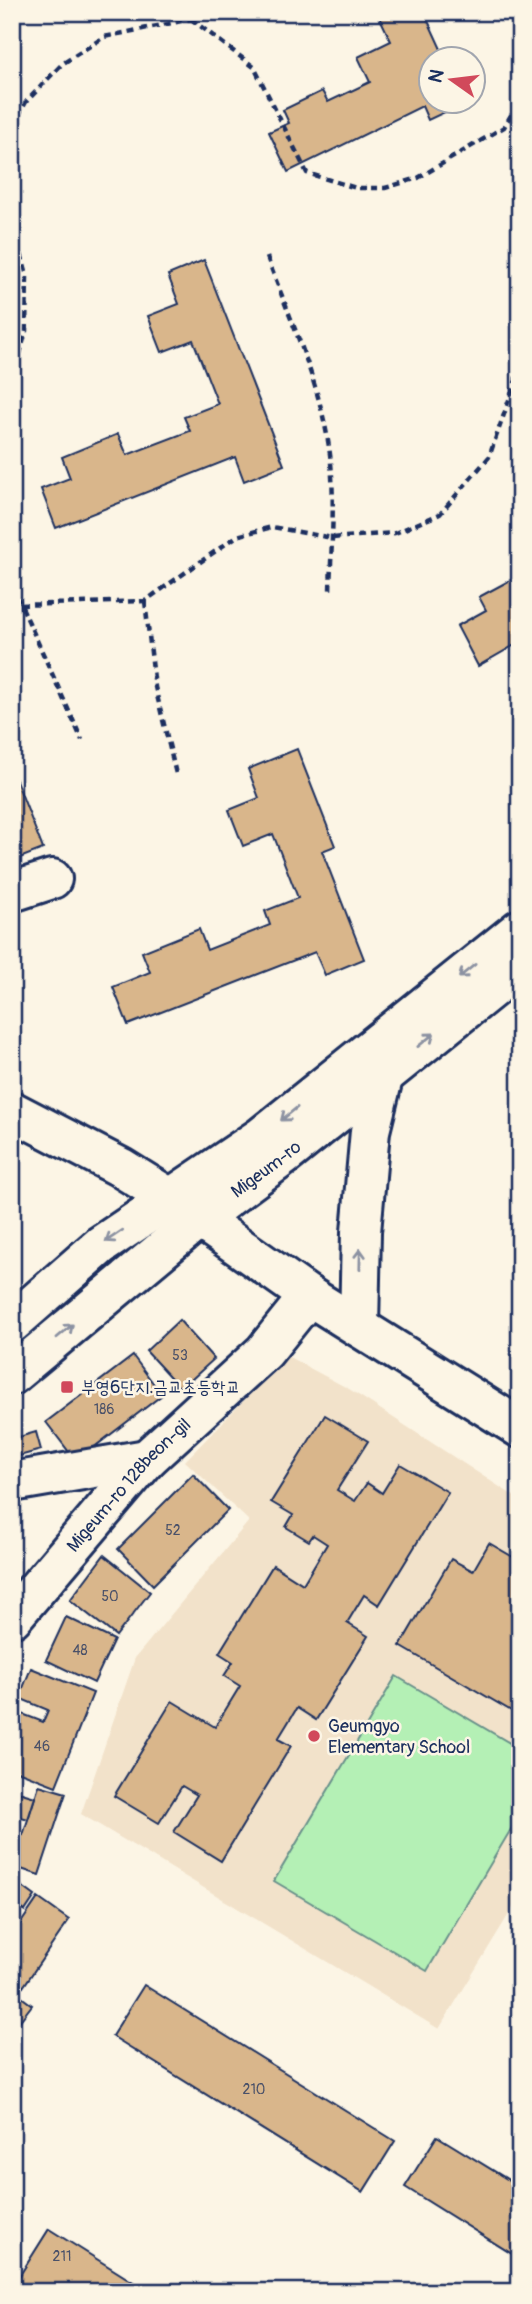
<svg xmlns="http://www.w3.org/2000/svg" width="532" height="2304" font-family="Pangolin,'Poor Story',sans-serif">
<style>
.built{fill:#f2e2ca}
.green{fill:#b4f0b5;stroke:#68908a;stroke-width:2}
.building{fill:#d9b68b;stroke:#1b2f5e;stroke-width:2}
.lines{fill:none;stroke-linecap:round;stroke-linejoin:round}
.minor-casing{stroke:#1b2f5e;stroke-width:44}
.path{stroke:#1b2f5e;stroke-width:4.5;stroke-dasharray:7 5;stroke-linecap:butt}
.minor{stroke:#fcf5e5;stroke-width:38}
.oneway{stroke:#8c92a2}
.poi-dot{fill:#d1495b;stroke:#fcf5e5;stroke-width:2.5}
.labels{text-anchor:middle;dominant-baseline:central;stroke-width:5;stroke-linejoin:round;paint-order:stroke}
.number-label{font-size:14px;fill:#4a5169}
.street-label{font-size:18px;fill:#1b2f5e;stroke:#fcf5e5}
.poi-label{font-size:18px;fill:#1b2f5e;stroke:#fcf5e5;text-anchor:start}
</style>
<rect width="100%" height="100%" fill="#fcf5e5"/>
<filter id="ink" filterUnits="userSpaceOnUse"><feTurbulence type="fractalNoise" baseFrequency=".0143" numOctaves="2"/><feDisplacementMap in="SourceGraphic" scale="14" xChannelSelector="R" yChannelSelector="G"/><feConvolveMatrix kernelMatrix="1 2 1 2 8 2 1 2 1" color-interpolation-filters="sRGB"/></filter>
<g filter="url(#ink)">
<!-- built -->
<path class="built" d="M287,1356L349,1389L520,1500V1896L439,2029L81,1814L135,1658L249,1521L185,1461Z"/>
<!-- green -->
<path class="green" d="M396,1676L520,1749V1814L427,1971L274,1881Z"/>
<!-- building -->
<g class="building">
<path d="M377,12H424L446,60H430V102H466L428,120L422,106L288,172L269,132L289,123L283,110L322,91L328,102L370,82L358,57L391,41Z"/>
<path d="M204,260L284,465L244,481L235,457L56,528L41,489L70,478L62,457L118,434L127,455L190,431L184,417L218,404L193,340L162,352L148,316L179,304L168,275Z"/>
<path d="M518,576L520,580V642L478,666L457,626L486,610L479,597Z"/>
<path d="M297,749L335,846L322,851L364,959L325,975L315,952L128,1025L113,987L150,972L142,952L199,929L207,950L270,925L265,911L298,898L273,834L243,846L229,810L259,798L248,769Z"/>
<path d="M12,770L43,849L12,861Z"/>
<path d="M179,1320L214,1359L181,1389L146,1351Z"/>
<path d="M133,1356L162,1395L76,1461L46,1422Z"/>
<path d="M325,1415L368,1441L337,1490L355,1501L367,1483L382,1493L400,1464L448,1492L379,1605L364,1595L347,1623L368,1636L316,1720L297,1708L278,1739L291,1746L221,1861L174,1832L197,1795L182,1786L159,1823L114,1796L172,1701L215,1727L240,1686L224,1676L233,1662L219,1653L273,1565L303,1584L327,1544L313,1535L309,1541L286,1527L293,1515L271,1502Z"/>
<path d="M36,1432L41,1450L12,1458V1439Z"/>
<path d="M193,1474L228,1510L153,1585L118,1549Z"/>
<path d="M489,1543L520,1561V1716L400,1646L451,1559L473,1571Z"/>
<path d="M104,1555L150,1592L116,1636L70,1600Z"/>
<path d="M66,1617L114,1640L94,1683L46,1660Z"/>
<path d="M31,1668L93,1693L56,1786L12,1769V1710L43,1722L48,1710L19,1698Z"/>
<path d="M39,1785L66,1793L39,1875L12,1866V1832L23,1835Z"/>
<path d="M12,1790L35,1797L28,1819L12,1814Z"/>
<path d="M12,1879L35,1896L25,1911L12,1902Z"/>
<path d="M38,1898L69,1920L23,1987L12,1979V1936Z"/>
<path d="M144,1985L395,2141L363,2192L112,2036Z"/>
<path d="M12,1990L32,2005L12,2031Z"/>
<path d="M437,2136L520,2187V2259L405,2187Z"/>
<path d="M49,2229L149,2292H29L15,2283Z"/>
</g>
<g class="lines">
<!-- minor casing -->
<g class="minor-casing">
<g id="minor">
<path d="M12,892L52,879"/>
<path d="M12,1111L120,1167L170,1198L309,1296L520,1428"/>
<path d="M12,1323L101,1245L261,1137L520,929"/>
<path d="M359,1327L361,1232L370,1131L384,1074"/>
<path id="s1" d="M12,1375L199,1219L284,1156L520,966"/>
<path d="M12,1482L147,1459"/>
<path id="s2" d="M12,1618L147,1459L264,1352L309,1296"/>
</g>
</g>
<!-- path -->
<g class="path">
<path d="M191,19L254,67L307,173L356,188H385L418,178L504,127L520,100"/>
<path d="M12,127L26,102L62,64L104,37L191,19L201,12"/>
<path d="M12,219L27,276L26,331L16,368L12,370"/>
<path d="M267,257C292,324 324,392 331,463C335,505 331,550 330,592"/>
<path d="M12,585L82,740"/>
<path d="M145,601L155,687L176,774"/>
<path d="M20,605L145,601L237,536L272,527L332,538L395,533L440,514L489,457L516,380L519,295"/>
</g>
<!-- minor -->
<use href="#minor" class="minor"/>
</g>
<!-- one-way arrows -->
<defs><path id="oneway-shaft" d="M-6 0H5M1.5-3L5.5 0L1.5 3" fill="none" stroke-width="1.6" stroke-linecap="round" stroke-linejoin="round" transform="scale(1.75)"/></defs>
<g class="oneway">
<use href="#oneway-shaft" transform="translate(467 971) rotate(141)"/>
<use href="#oneway-shaft" transform="translate(426 1040) rotate(-39)"/>
<use href="#oneway-shaft" transform="translate(289 1114) rotate(141)"/>
<use href="#oneway-shaft" transform="translate(114 1236) rotate(146)"/>
<use href="#oneway-shaft" transform="translate(360 1259) rotate(-89)"/>
<use href="#oneway-shaft" transform="translate(65 1331) rotate(-40)"/>
</g>
</g>
<!-- markers -->
<g class="poi-dot">
<rect x="60" y="1380" width="14" height="14" rx="3.5"/>
<circle cx="314" cy="1736" r="7"/>
</g>
<g class="labels">
<!-- number labels -->
<g class="number-label">
<text x="180" y="1355">53</text>
<text x="104" y="1409">186</text>
<text x="173" y="1530">52</text>
<text x="110" y="1596">50</text>
<text x="80" y="1650">48</text>
<text x="42" y="1746">46</text>
<text x="254" y="2089">210</text>
<text x="62" y="2256">211</text>
</g>
<!-- street labels -->
<g class="street-label">
<text stroke="none"><textPath href="#s1" startOffset="327">Migeum-ro</textPath></text>
<text stroke="none"><textPath href="#s2" startOffset="177">Migeum-ro 128beon-gil</textPath></text>
</g>
<!-- poi labels -->
<g class="poi-label">
<text x="81" y="1387">부영6단지.금교초등학교</text>
<text x="328" y="1726">Geumgyo<tspan x="328" dy="21">Elementary School</tspan></text>
</g>
</g>
<!-- margin -->
<rect width="532" height="2304" fill="none" stroke="#fcf5e5" stroke-width="42"/>
<rect x="21" y="21" width="490" height="2262" fill="none" stroke="#1b2f5e" stroke-width="2.5" filter="url(#ink)"/>
<!-- north arrow -->
<g transform="translate(452 80) rotate(284)"><circle r="33" fill="#fcf5e5" stroke="#a2a6af" stroke-width="2"/>
<path d="M0-5L12 26L0 18L-12 26Z" fill="#d1495b"/>
<text y="-10" font-size="19" font-weight="bold" text-anchor="middle" fill="#1b2f5e">N</text>
</g>
</svg>
